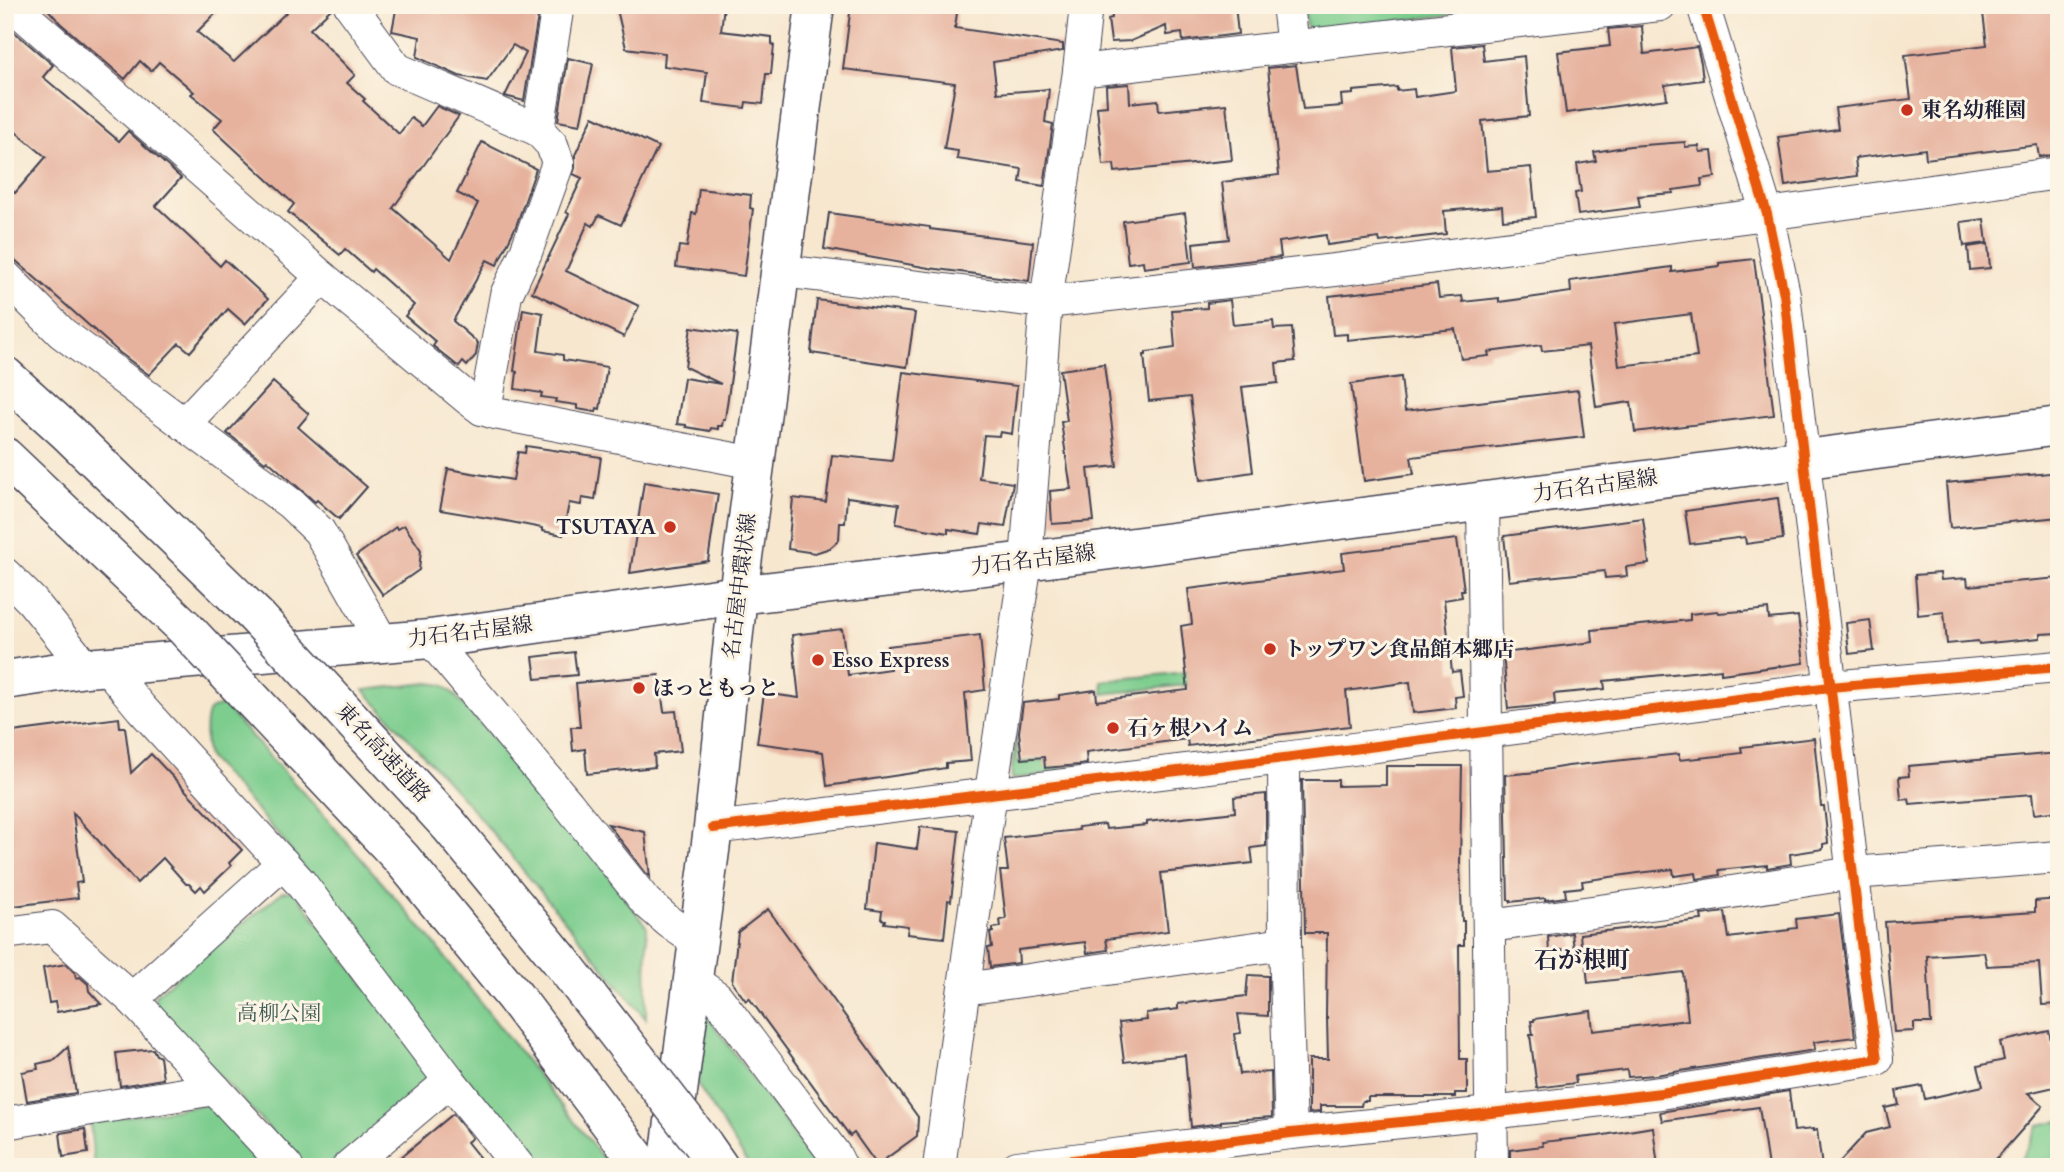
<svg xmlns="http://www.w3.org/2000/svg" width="2064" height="1172" font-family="Cardo,'Noto Serif JP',serif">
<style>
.green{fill:#7dcd8e;stroke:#507864;stroke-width:2}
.building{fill:#e6b29e;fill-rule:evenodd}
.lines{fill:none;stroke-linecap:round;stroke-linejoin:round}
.minor-casing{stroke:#424051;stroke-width:34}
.primary-casing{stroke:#424051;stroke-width:41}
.motorway-casing{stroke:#424051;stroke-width:41}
.minor{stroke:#fff;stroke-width:32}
.primary{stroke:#fff;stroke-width:38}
.motorway{stroke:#fff;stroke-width:38}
.motorway-bridge-casing{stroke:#424051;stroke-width:41;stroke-linecap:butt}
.motorway-bridge{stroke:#fff;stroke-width:38}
.cycleway-casing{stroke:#fcf5e5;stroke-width:15}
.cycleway{stroke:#e8590c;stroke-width:10}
.poi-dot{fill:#c8321e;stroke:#fcf5e5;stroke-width:2.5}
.labels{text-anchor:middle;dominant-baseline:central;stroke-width:6;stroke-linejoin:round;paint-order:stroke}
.poi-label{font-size:21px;font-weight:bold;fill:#22223b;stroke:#fcf5e5;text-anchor:start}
.street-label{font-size:21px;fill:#22223b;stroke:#fcf5e5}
.park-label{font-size:21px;fill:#425e58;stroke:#fcf5e5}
.quarter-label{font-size:24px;font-weight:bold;fill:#22223b;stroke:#fcf5e5}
</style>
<rect width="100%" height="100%" fill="#fcf5e5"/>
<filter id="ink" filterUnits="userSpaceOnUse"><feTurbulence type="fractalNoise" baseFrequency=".0143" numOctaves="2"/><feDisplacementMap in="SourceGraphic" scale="14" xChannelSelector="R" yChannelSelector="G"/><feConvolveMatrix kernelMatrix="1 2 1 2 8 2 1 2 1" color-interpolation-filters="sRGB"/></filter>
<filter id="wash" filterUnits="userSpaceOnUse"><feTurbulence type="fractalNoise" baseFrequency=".00686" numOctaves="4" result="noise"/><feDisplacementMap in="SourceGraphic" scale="28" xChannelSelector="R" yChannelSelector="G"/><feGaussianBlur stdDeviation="1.57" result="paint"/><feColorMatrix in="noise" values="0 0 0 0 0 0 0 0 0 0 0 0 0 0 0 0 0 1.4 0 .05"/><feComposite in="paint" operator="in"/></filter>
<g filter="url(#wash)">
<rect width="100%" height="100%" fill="#f7e7cf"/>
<!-- green -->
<g class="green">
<path d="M1303,5H1533L1314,31L1306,26Z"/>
<path d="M1204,670L1205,683L1103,694L1102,681Z"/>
<path d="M429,683L443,685L453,693L572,827L647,927L646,1019L470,806L364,690Z"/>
<path d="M223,705L326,818L429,937L610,1167H532L459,1078L279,835L208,757C205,748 203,714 211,709C212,708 222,705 223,705Z"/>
<path d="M1016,733L1018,763L1059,758L1061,773L1011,779Z"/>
<path d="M282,892H295L430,1072L429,1085L329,1167H305L155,1007V995Z"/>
<path d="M706,1014L817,1167H750L698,1085Z"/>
<path d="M209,1104L274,1167H94L90,1122Z"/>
<path d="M2059,1121V1167H2017L2039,1125Z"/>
</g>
<g id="blocks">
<!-- building -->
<g class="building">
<path d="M44,5H224L197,32L234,62L294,5H332V8L310,29L355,75L347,83L365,99L363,101L399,134L411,118L422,126L437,106L459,116L393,208L451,259L478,203L457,193L482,142L536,169L516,226L497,265L487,260L453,321L478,343L476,355L467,366L463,362L459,367L433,346L436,342L405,316L414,305L373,269L371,272L345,249L340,255L288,212L294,204L213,129L222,119L191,94L194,92L159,62L151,71L140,61L125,79L60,23Z"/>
<path d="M397,5H500V8L538,16L524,101L505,96L526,53L513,45L487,81L459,76L417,57L420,37L392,31Z"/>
<path d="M616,5H724L721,31L772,37V44L774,45L771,74H766L763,104L746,102L745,108L703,103L707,72L664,66L665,53L626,48Z"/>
<path d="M851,5H958L955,28L1063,44V51L993,62L997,93L1049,89L1045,122L1053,124L1044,186L1020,182L1022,169L957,159L958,151L944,149L955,83L843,69Z"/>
<path d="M1111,5H1235L1238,34L1183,41L1182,33L1167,35L1166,26L1131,41L1111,42L1108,19L1112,18Z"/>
<path d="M1982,5H2059V154L2039,157L2037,145L1926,159L1925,149L1855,158L1857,176L1785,186L1778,137L1838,129L1835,108L1911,99L1905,55L1987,45Z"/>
<path d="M5,24L53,65L43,77L119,141L128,131L181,178L156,206L220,266L225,260L268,299L245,324L228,309L190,352L179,343L149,375L120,353L5,251V185L15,193L46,157L5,123Z"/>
<path d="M1642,26L1644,54L1697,47L1701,63L1703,80L1665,85L1667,99L1566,113L1558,52L1610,46L1608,29Z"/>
<path d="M1482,44L1484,61L1524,56L1529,116L1482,121L1487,171L1531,167L1536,217L1503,220L1502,206L1444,211L1446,234L1380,242L1379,238L1327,245L1326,235L1279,242L1281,257L1195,267L1193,243L1229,239L1222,182L1279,175L1268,68L1296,65L1303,109L1342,106L1341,95L1353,94V91L1397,87V91L1414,89L1415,97L1456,91L1452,47Z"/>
<path d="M568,58L593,64L580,125L558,121Z"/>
<path d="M1129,84L1130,103L1158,100L1159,111L1226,104L1232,160L1115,172L1114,164L1103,165L1097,107L1107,106L1106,86Z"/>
<path d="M593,116L658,147L621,225L599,215L593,226L588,223L566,271L639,306L624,337L532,292L569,214L566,212L582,178L573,174L575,168V155Z"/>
<path d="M1685,142V147L1699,146L1700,152L1712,151L1715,177L1701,179L1702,186L1673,190V193L1638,196L1640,207L1578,215L1575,193L1581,192L1577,164L1596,161L1594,152L1630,146Z"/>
<path d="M699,189L751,195L750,208L753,209L744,276L676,267L679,246L687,247L692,213L696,214Z"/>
<path d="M829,213L930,227V229L1033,242L1029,281L929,268L824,249Z"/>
<path d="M1185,213L1191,262L1144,268L1143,261L1128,263L1123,221Z"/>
<path d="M1984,219L1987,243L1964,246L1961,222Z"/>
<path d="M1988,244L1990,268L1970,270L1968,247Z"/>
<path d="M1754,259L1774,415L1635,432L1631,402L1596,407L1588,346L1542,351L1541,345L1488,352L1489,356L1461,359L1455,329L1347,340V334L1333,335L1329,296L1437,284L1439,298L1462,296L1463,302L1499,298V302L1571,292L1570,281L1672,267V272L1719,266V263ZM1691,314L1697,357L1619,366L1614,324Z"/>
<path d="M817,300L915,313L907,367L811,353Z"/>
<path d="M1230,300L1233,325L1273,321L1274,329L1292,328L1295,361L1276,363L1278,383L1242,387L1253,472L1201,480L1190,397L1149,401L1144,355H1146V352L1175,348L1172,310L1207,308V303Z"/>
<path d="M523,309L543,313L538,351L563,355V360L607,367L600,409L597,408L596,412L577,409V405L555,402L556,399L541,397L542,393L515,389L517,372L514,371Z"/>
<path d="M691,327L737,334L725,419H723L722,426H718V429L711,428L710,431L686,427V425L677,424L684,378L721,384L685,367Z"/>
<path d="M1104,364L1117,466L1088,469L1094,521L1052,524L1050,491L1071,489L1061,422L1067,421L1060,370Z"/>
<path d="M903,372L1017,386L1012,434L1000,432L999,436L984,435L979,478L1013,483L1005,527L982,524L980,534L948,529V533L896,524L899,504L847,497L845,523H840L839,540L830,548L815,553L788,549L793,498L826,502L832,455L892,461Z"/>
<path d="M1401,377L1405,411L1578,390L1584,437L1411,457L1414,474L1364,481L1351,384Z"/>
<path d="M273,382L309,414L298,427L367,487L339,519L317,500L315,502L267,460L265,462L227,433Z"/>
<path d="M526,446L601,457L595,500L582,498L581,505L569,503L563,535L542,531V528L506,521L440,510L448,469L513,480L518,452L525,453Z"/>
<path d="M2059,472V517L1950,528L1946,483Z"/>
<path d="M644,482L718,494L708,561L630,573Z"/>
<path d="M1778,498L1783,539L1746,544L1745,537L1690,544L1685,511Z"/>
<path d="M1643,518L1649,564L1626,567L1627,576L1605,578L1604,571L1509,581L1504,536Z"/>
<path d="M404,525L421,550L419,570L383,595L356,556L396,527L397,529Z"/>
<path d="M1457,539L1464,590H1461L1462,597L1444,600L1452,672L1460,671L1463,696L1455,697L1456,708L1413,713L1410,682L1346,691L1350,726L1188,746L1187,739L1086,752L1087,764L1079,765L1045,768L1044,757L1022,759L1019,732L1023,703L1059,699V695L1096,690L1097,701L1188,690L1181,626L1192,624L1188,589L1344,569L1342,553Z"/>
<path d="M1940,573L1941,580L1967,578L1968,586L2059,578V633L2040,634V638L1979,644L1978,641L1947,644L1944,612L1918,615L1915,575Z"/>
<path d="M1768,609L1769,619L1798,616L1804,663L1721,674V669L1604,681L1605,689L1554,694L1555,704L1508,709L1503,653L1593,642L1592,630L1690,620V614L1718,611L1719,613L1742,611V612Z"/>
<path d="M1870,620L1874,651L1849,654L1846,623Z"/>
<path d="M842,629L848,675L890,669L887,646L980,635L985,690L965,693L971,761L946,763V768L827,786L823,752L757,743L764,693L799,698L792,635Z"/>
<path d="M574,652L577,675L536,679L533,657Z"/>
<path d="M659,675L664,712L676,711L681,751L654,754L655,767L587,774L585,749L573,751L571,727H580L576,683Z"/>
<path d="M119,718L120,727H125L131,773L151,754L242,850L229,863L231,866L205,891L201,886L196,891L189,884H186L163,858L137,883L73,813L82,882L76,883L78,898L5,907V733Z"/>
<path d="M1814,738L1821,806H1824L1828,843L1823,844V849L1790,854L1791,864L1767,868V865L1719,870L1720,875L1697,879L1696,873L1674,876L1673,869L1638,873L1582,881L1583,887L1565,889L1566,897L1545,900V898L1511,902V900H1508L1505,775L1537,772V771L1568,766L1679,754V760L1718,756L1742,753L1741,747Z"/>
<path d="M2059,753V811L2034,814L2032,794L1910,804L1909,799L1901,800L1899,777L1909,776L1908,766Z"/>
<path d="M1386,766H1462L1460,862L1462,921H1464V945H1459L1460,1059H1467V1093H1455V1097H1368V1101H1362L1361,1106H1320V1112L1309,1113V1059H1328L1327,1018H1326L1327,933H1305L1302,780H1338V786L1386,785Z"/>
<path d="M1266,794V846L1251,848L1253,863L1161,873L1168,931L1106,939L1108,950L1087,953L1085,942L1018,950L1019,963L990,967L988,948L992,947L990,933L993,932V928L1001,927L1000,920L1006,919L1000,871H1008L1004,838L1079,830L1078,827L1105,824L1106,829L1147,825V822L1235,812L1234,797Z"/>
<path d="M608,824L645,832L650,877L646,873Z"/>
<path d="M920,827L959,831L951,901L948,900L944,938L907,934L908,926L884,923L885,920L881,919L882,911L867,909L874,843L917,849Z"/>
<path d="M2059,899V1004L2042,1005L2039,963L1987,966L1984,952L1927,956L1931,1023H1914V1031L1894,1032L1885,922L2035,912V901Z"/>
<path d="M768,909L918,1117L917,1136L877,1165L854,1133L850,1136L749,998L746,1001L732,982L738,932Z"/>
<path d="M1725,912L1729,938L1789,930V929L1797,928L1796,919L1839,914L1855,1037L1814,1042L1815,1050L1655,1075L1628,1077L1627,1070L1575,1076L1576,1083L1537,1088L1530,1035H1533L1531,1021H1534V1019L1591,1011L1593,1031L1688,1020L1683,972L1588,983L1585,955H1582L1580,934L1702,920L1701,915Z"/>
<path d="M1572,933L1574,949L1549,951L1548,937Z"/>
<path d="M66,964L75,973L76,978L80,977L88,984L89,991L101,1004L57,1012L55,1002L49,1003L43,968Z"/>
<path d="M1248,975L1268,976V1016L1238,1014L1241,1033L1234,1034L1240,1074L1271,1072L1272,1117L1221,1121V1123L1191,1127L1185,1055L1124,1062L1119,1023L1147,1020L1146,1013L1178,1009V1004L1246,996Z"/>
<path d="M2049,1031L2053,1050L2059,1048V1086L2028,1093L2043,1106L1989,1167H1835L1866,1133L1890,1127L1885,1108L1899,1105L1896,1091L1922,1086L1925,1099L1983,1086L1978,1066L2004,1060L2000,1042Z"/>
<path d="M68,1047L76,1093L27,1101L22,1072L38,1069L37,1064L54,1060Z"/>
<path d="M153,1049L156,1055L160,1057L163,1079L120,1086L116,1053Z"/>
<path d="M1789,1091L1794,1131L1813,1129V1131L1817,1130L1822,1167H1768L1759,1107L1662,1121L1660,1112Z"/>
<path d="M453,1114L472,1138L467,1142L487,1167H389Z"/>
<path d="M1653,1127L1658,1167H1510V1150L1543,1146L1542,1142L1598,1136Z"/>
<path d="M85,1129L88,1153L63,1157L60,1133Z"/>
</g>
</g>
</g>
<g filter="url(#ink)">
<use href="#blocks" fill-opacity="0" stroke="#424051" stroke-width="2"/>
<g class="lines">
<!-- minor casing -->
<g class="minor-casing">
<g id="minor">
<path d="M12,5L322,277L467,398L482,409L495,413L755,463"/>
<path d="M350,5L397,69L538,130L552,145L558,163L526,252L506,295L488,393L482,409"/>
<path d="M1288,5L1293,46"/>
<path d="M1079,71L1660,5"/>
<path d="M538,130L558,5"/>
<path d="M782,271L1046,302L1335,270L1767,214L2059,173"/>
<path d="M5,276L62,333L291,504L319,531L383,643"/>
<path d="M184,424L322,277"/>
<path d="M1483,501L1492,1167"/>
<path d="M5,574L32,601L86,668"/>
<path d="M430,639L568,804L646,902L669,922L697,942"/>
<path d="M107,667L141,708L300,882L450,1081L519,1167"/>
<path d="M1284,758L1285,944L1291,1133"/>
<path d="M713,828L1284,758L1830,687L2059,667"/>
<path d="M1490,926L1687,899L1853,873L2059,857"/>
<path d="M5,933L52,927L132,999L287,1167"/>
<path d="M692,980L717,997L835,1155L841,1167"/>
<path d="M964,989L1285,944"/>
<path d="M132,999L283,863"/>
<path d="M5,1123L215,1089"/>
<path d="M348,1167L450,1081"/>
<path d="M939,1167L991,792L1026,561L1046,302L1079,71L1086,5"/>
<path d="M1017,1167L1291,1133L1491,1113L1661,1093L1877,1059L1864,968L1784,294L1767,214L1703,5"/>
</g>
</g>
<!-- primary casing -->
<g class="primary-casing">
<g id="primary">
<path d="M5,680L86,668L430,639L738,595L1026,561L2059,426"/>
<path d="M668,1167L713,828L738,595L815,5"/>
</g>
</g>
<!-- motorway casing -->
<g class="motorway-casing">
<g id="motorway">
<path d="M5,376L67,432L257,617"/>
<path d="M5,457L184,627"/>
<path d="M318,683L449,825L560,960L637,1059"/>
<path d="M243,690L402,859L515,997L643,1167"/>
<path d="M703,1144L719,1167"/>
</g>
</g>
<!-- minor -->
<use href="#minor" class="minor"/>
<!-- primary -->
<use href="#primary" class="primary"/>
<!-- motorway -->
<use href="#motorway" class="motorway"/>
<!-- motorway-bridge casing -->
<g class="motorway-bridge-casing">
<g id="motorway-bridge">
<path d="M257,617L318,683"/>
<path d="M184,627L243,690"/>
<path d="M637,1059L703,1144"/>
</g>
</g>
<!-- motorway-bridge -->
<use href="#motorway-bridge" class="motorway-bridge"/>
<!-- cycleway casing -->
<g class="cycleway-casing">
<g id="cycleway">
<path d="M713,828L1284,758L1830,687L2059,667"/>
<path d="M1017,1167L1291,1133L1491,1113L1661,1093L1877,1059L1864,968L1784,294L1767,214L1703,5"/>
</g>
</g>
<!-- cycleway -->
<use href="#cycleway" class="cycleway"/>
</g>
</g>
<!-- markers -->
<g class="poi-dot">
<circle cx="1907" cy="110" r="7"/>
<circle cx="670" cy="527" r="7"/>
<circle cx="1270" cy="649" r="7"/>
<circle cx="818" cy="660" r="7"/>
<circle cx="639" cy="688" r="7"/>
<circle cx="1113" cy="728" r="7"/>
</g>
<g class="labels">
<!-- poi labels -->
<g class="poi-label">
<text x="1921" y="110">東名幼稚園</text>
<text x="656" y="527" text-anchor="end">TSUTAYA</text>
<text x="1284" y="649">トップワン食品館本郷店</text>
<text x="832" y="660">Esso Express</text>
<text x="653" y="688">ほっともっと</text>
<text x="1127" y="728">石ヶ根ハイム</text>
</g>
<!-- street labels -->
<g class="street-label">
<text transform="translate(1595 486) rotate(-8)">力石名古屋線</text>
<text transform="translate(1033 560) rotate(-7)">力石名古屋線</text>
<text transform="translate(740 586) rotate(-83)">名古屋中環状線</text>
<text transform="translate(470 632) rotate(-7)">力石名古屋線</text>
<text transform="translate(383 753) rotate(47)">東名高速道路</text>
</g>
<!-- park labels -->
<g class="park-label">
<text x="279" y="1013">高柳公園</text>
</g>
<!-- quarter labels -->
<g class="quarter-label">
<text x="1582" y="960">石が根町</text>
</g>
</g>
<!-- margin -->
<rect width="2064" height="1172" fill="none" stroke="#fcf5e5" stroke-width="28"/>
</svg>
